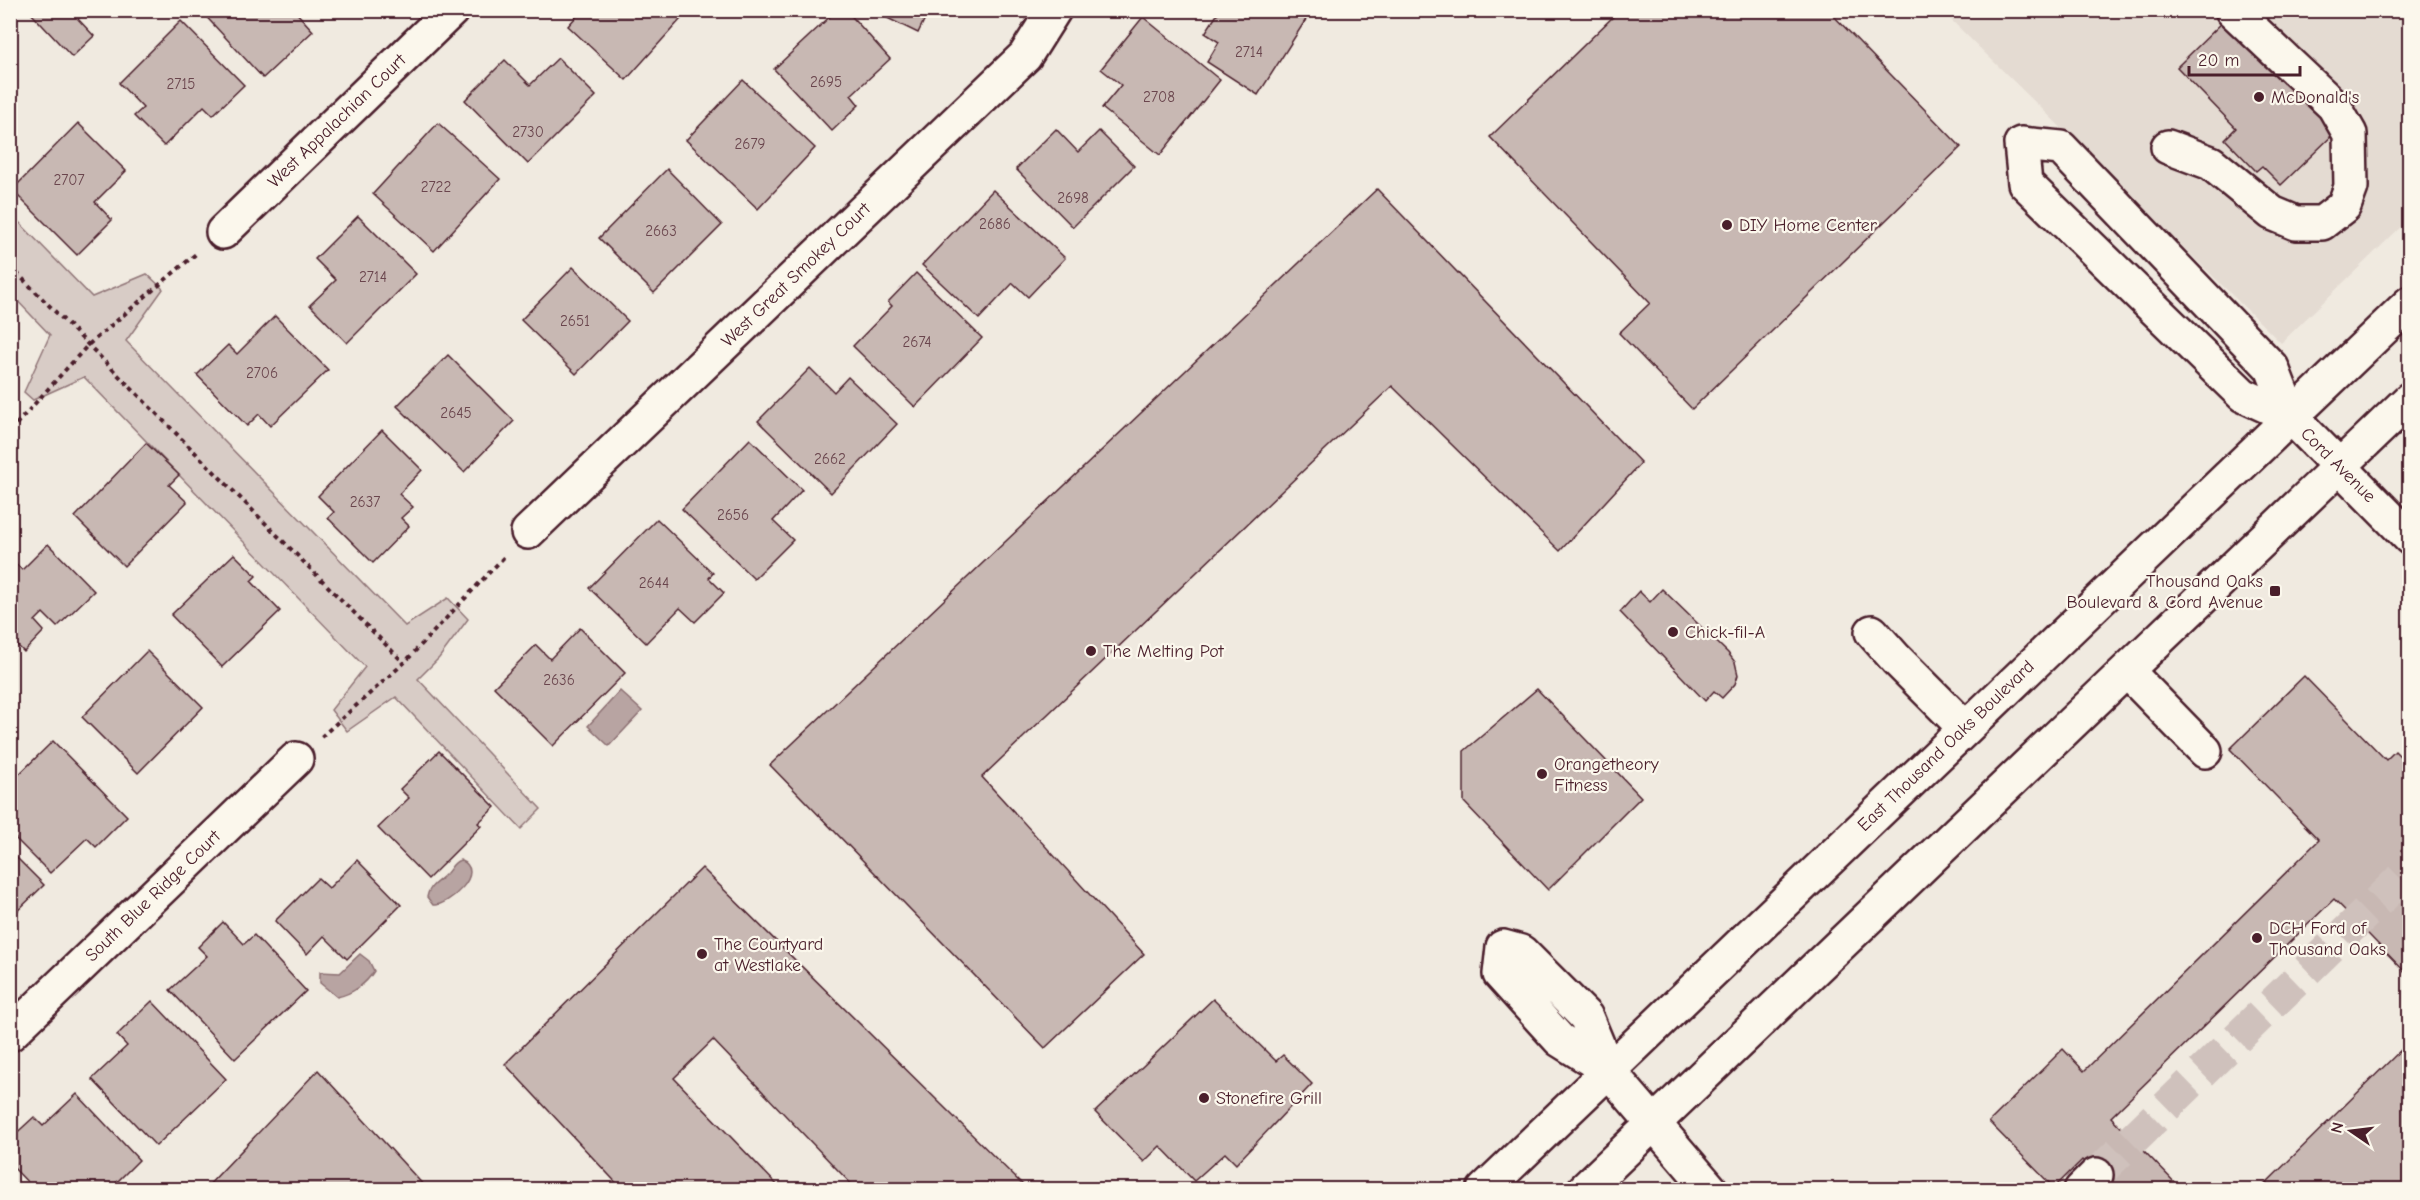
<svg xmlns="http://www.w3.org/2000/svg" width="2420" height="1200" font-family="'Comic Neue',sans-serif">
<style>
.built{fill:#e4dbd2}
.green{fill:#d8ccc6;stroke:#917678;stroke-width:1.5}
.water{fill:#b8a4a2;stroke:#8c6f72;stroke-width:1.5}
.building{fill:#c8b8b3;stroke:#4a1f2b;stroke-width:1.5}
.lines{fill:none;stroke-linecap:round;stroke-linejoin:round}
.minor-tunnel{stroke:#cfc1bc;stroke-width:33;stroke-dasharray:33 16;stroke-linecap:butt}
.minor-casing{stroke:#4a1f2b;stroke-width:38}
.major-casing{stroke:#4a1f2b;stroke-width:38}
.path{stroke:#4a1f2b;stroke-width:4;stroke-dasharray:4.5 4.5;stroke-linecap:butt}
.minor{stroke:#fbf7ec;stroke-width:33}
.major{stroke:#fbf7ec;stroke-width:33}
.poi-dot{fill:#4a1f2b;stroke:#fbf7ec;stroke-width:2}
.labels{text-anchor:middle;dominant-baseline:central;stroke-width:4.5;stroke-linejoin:round;paint-order:stroke}
.number-label{font-size:15px;fill:#6a454d}
.poi-label{font-size:18px;fill:#4a1f2b;stroke:#fbf7ec;text-anchor:start}
.street-label{font-size:18px;fill:#4a1f2b;stroke:#fbf7ec}
</style>
<rect width="100%" height="100%" fill="#f0eae0"/>
<filter id="ink" filterUnits="userSpaceOnUse"><feTurbulence type="fractalNoise" baseFrequency=".0167" numOctaves="2"/><feDisplacementMap in="SourceGraphic" scale="12" xChannelSelector="R" yChannelSelector="G"/><feConvolveMatrix kernelMatrix="1 2 1 2 8 2 1 2 1" color-interpolation-filters="sRGB"/></filter>
<g filter="url(#ink)">
<!-- built -->
<path class="built" d="M1942,11H2409V219L2281,343Z"/>
<!-- green -->
<path class="green" d="M11,214L92,297L147,274L163,289L126,341L405,626L448,598L468,619L439,658L418,679L541,809L521,829L396,697L347,731L331,710L365,667L84,377L33,400L24,392L50,335L11,294Z"/>
<!-- water -->
<g class="water">
<path d="M620,691L642,711L609,746L588,726Z"/>
<path d="M460,860C489,871 447,907 433,905L427,897C429,885 439,882 446,874C452,868 452,863 460,860Z"/>
<path d="M360,954L369,961L374,971C366,984 352,994 337,997L320,983V972L340,973Z"/>
</g>
<!-- building -->
<g class="building">
<path d="M28,10H87L78,19L94,36L72,57Z"/>
<path d="M200,10H294L313,31L263,78Z"/>
<path d="M582,10H689L626,80L568,26Z"/>
<path d="M837,10H846L890,59L851,95L859,105L832,131L774,69Z"/>
<path d="M871,10H929L918,33Z"/>
<path d="M1220,10H1312L1258,95L1207,62L1219,42L1205,33Z"/>
<path d="M1620,10H1828L1961,147L1692,409L1619,333L1650,303L1490,137Z"/>
<path d="M2231,14L2341,127L2281,185L2262,166L2256,171L2225,139L2236,128L2177,67Z"/>
<path d="M1143,17L1220,80L1160,155L1102,108L1121,85L1101,69Z"/>
<path d="M181,21L244,85L213,115L204,106L164,146L134,116L143,108L119,83Z"/>
<path d="M558,58L596,96L528,164L465,100L505,60L530,85Z"/>
<path d="M743,80L815,148L758,209L686,140Z"/>
<path d="M78,123L126,171L95,202L112,220L77,255L12,190Z"/>
<path d="M438,123L500,179L434,251L373,194Z"/>
<path d="M1056,129L1078,152L1099,131L1134,166L1073,227L1016,169Z"/>
<path d="M667,169L722,225L654,293L599,238Z"/>
<path d="M1377,189L1641,463L1560,551L1392,386L982,777L1144,954L1045,1048L770,765Z"/>
<path d="M993,190L1065,258L1028,297L1013,283L979,319L922,265Z"/>
<path d="M358,216L416,274L347,343L310,305L336,280L315,259Z"/>
<path d="M573,267L628,321L576,374L521,320Z"/>
<path d="M916,273L982,338L915,407L853,346L892,306L888,302Z"/>
<path d="M275,316L328,370L270,426L259,414L247,426L197,375L228,345L237,354Z"/>
<path d="M448,355L514,421L464,472L397,406Z"/>
<path d="M810,368L834,392L848,377L897,424L831,493L758,421Z"/>
<path d="M382,430L422,470L399,494L413,507L401,518L409,526L373,563L328,518L334,512L318,496Z"/>
<path d="M750,439L802,490L773,521L793,540L754,579L682,509Z"/>
<path d="M146,443L179,475L169,485L187,502L124,566L75,517Z"/>
<path d="M657,519L713,573L709,578L724,593L695,622L680,608L646,643L589,588Z"/>
<path d="M48,544L94,591L57,627L43,613L35,621L44,631L24,652L10,638V558L22,570Z"/>
<path d="M234,554L256,576L251,581L280,611L222,667L171,615Z"/>
<path d="M1662,589L1728,653L1735,662L1738,675L1735,684L1722,698L1714,691L1705,701L1620,612L1639,591L1650,602Z"/>
<path d="M580,628L625,673L553,746L494,687L536,645L550,659Z"/>
<path d="M147,651L203,707L138,773L82,717Z"/>
<path d="M2304,676L2386,760L2395,751L2410,766V842L2401,850L2410,859V977L2334,899L2111,1117L2182,1190H2111L2082,1160L2054,1188L1989,1122L2063,1049L2084,1071L2319,840L2230,749Z"/>
<path d="M1537,689L1641,797L1548,890L1464,802V751Z"/>
<path d="M53,741L127,816L96,847L87,838L50,873L10,833V783Z"/>
<path d="M439,751L495,807L478,823L481,826L428,879L378,828L409,798L400,789Z"/>
<path d="M10,851L44,885L10,918Z"/>
<path d="M357,860L401,905L347,959L324,936L307,954L275,921L318,878L329,888Z"/>
<path d="M702,868L1027,1189L857,1190L713,1040L674,1078L782,1190H623L505,1064Z"/>
<path d="M223,922L244,944L254,935L306,991L235,1059L170,990L207,956L198,947Z"/>
<path d="M1213,999L1276,1061L1283,1055L1312,1084L1236,1164L1225,1153L1194,1181L1160,1146L1144,1162L1095,1112Z"/>
<path d="M152,1001L226,1079L156,1146L92,1079L127,1046L117,1035Z"/>
<path d="M2410,1041V1178L2398,1190H2259Z"/>
<path d="M318,1070L428,1190H204Z"/>
<path d="M77,1094L139,1160L109,1190H35L10,1164V1139L34,1117L43,1126Z"/>
</g>
<g class="lines">
<!-- minor-tunnel -->
<path class="minor-tunnel" d="M2096,1175L2410,870"/>
<!-- minor casing -->
<g class="minor-casing">
<g id="minor">
<path d="M2168,147L2211,163L2272,213L2296,223H2322L2344,206L2351,187L2350,134L2334,106L2232,10"/>
<path d="M223,232L452,10"/>
<path d="M2291,417L2272,368L2061,148L2021,144L2025,183L2243,395L2291,417L2410,538"/>
<path d="M528,532L1025,56L1054,10"/>
<path d="M1872,632L1896,659L1965,728"/>
<path d="M2127,671L2205,751"/>
<path d="M10,1034L296,759"/>
<path d="M1608,1070L1560,1040L1500,974L1503,947L1521,952L1586,1017L1608,1070L1711,1190"/>
<path d="M2081,1190L2096,1175"/>
</g>
</g>
<!-- major casing -->
<g class="major-casing">
<g id="major">
<path d="M1484,1190L2410,303"/>
<path d="M1584,1190L2410,399"/>
</g>
</g>
<!-- path -->
<g class="path">
<path d="M10,266L404,663"/>
<path d="M10,431L88,345L197,253"/>
<path d="M321,737L404,663L504,557"/>
</g>
<!-- minor -->
<use href="#minor" class="minor"/>
<!-- major -->
<use href="#major" class="major"/>
</g>
</g>
<!-- markers -->
<g class="poi-dot">
<circle cx="2259" cy="97" r="6"/>
<circle cx="1727" cy="225" r="6"/>
<rect x="2269" y="585" width="12" height="12" rx="3"/>
<circle cx="1673" cy="632" r="6"/>
<circle cx="1091" cy="651" r="6"/>
<circle cx="1542" cy="774" r="6"/>
<circle cx="2257" cy="938" r="6"/>
<circle cx="702" cy="954" r="6"/>
<circle cx="1204" cy="1098" r="6"/>
</g>
<g class="labels">
<!-- number labels -->
<g class="number-label">
<text x="1249" y="52">2714</text>
<text x="826" y="82">2695</text>
<text x="181" y="84">2715</text>
<text x="1159" y="97">2708</text>
<text x="528" y="132">2730</text>
<text x="750" y="144">2679</text>
<text x="69" y="180">2707</text>
<text x="436" y="187">2722</text>
<text x="1073" y="198">2698</text>
<text x="995" y="224">2686</text>
<text x="661" y="231">2663</text>
<text x="373" y="277">2714</text>
<text x="575" y="321">2651</text>
<text x="917" y="342">2674</text>
<text x="262" y="373">2706</text>
<text x="456" y="413">2645</text>
<text x="830" y="459">2662</text>
<text x="365" y="502">2637</text>
<text x="733" y="515">2656</text>
<text x="654" y="583">2644</text>
<text x="559" y="680">2636</text>
</g>
<!-- poi labels -->
<g class="poi-label">
<text x="2271" y="97">McDonald's</text>
<text x="1739" y="225">DIY Home Center</text>
<text x="2263" y="581" text-anchor="end">Thousand Oaks<tspan x="2263" dy="21">Boulevard &amp; Cord Avenue</tspan></text>
<text x="1685" y="632">Chick-fil-A</text>
<text x="1103" y="651">The Melting Pot</text>
<text x="1554" y="764">Orangetheory<tspan x="1554" dy="21">Fitness</tspan></text>
<text x="2269" y="928">DCH Ford of<tspan x="2269" dy="21">Thousand Oaks</tspan></text>
<text x="714" y="944">The Courtyard<tspan x="714" dy="21">at Westlake</tspan></text>
<text x="1216" y="1098">Stonefire Grill</text>
</g>
<!-- street labels -->
<g class="street-label">
<text transform="translate(337 121) rotate(-44)">West Appalachian Court</text>
<text transform="translate(796 275) rotate(-44)">West Great Smokey Court</text>
<text transform="translate(2338 465) rotate(45)">Cord Avenue</text>
<text transform="translate(1946 746) rotate(-44)">East Thousand Oaks Boulevard</text>
<text transform="translate(153 896) rotate(-44)">South Blue Ridge Court</text>
</g>
</g>
<!-- margin -->
<rect width="2420" height="1200" fill="none" stroke="#fbf7ec" stroke-width="36"/>
<rect x="18" y="18" width="2384" height="1164" fill="none" stroke="#4a1f2b" stroke-width="2" filter="url(#ink)"/>
<!-- north arrow -->
<g transform="translate(2351 1131) rotate(284)" stroke="#fbf7ec" stroke-width="4.5" paint-order="stroke">
<path d="M0-4.5L10 22L0 15L-10 22Z" fill="#4a1f2b"/>
<text y="-9" font-size="16" font-weight="bold" text-anchor="middle" fill="#4a1f2b">N</text>
</g>
<!-- scale -->
<path d="M2189 66v9h111v-9" fill="none" stroke="#4a1f2b" stroke-width="3"/>
<text x="2198" y="66" font-size="18" fill="#4a1f2b" stroke="#fbf7ec" stroke-width="4.5" paint-order="stroke">20 m</text>
</svg>
